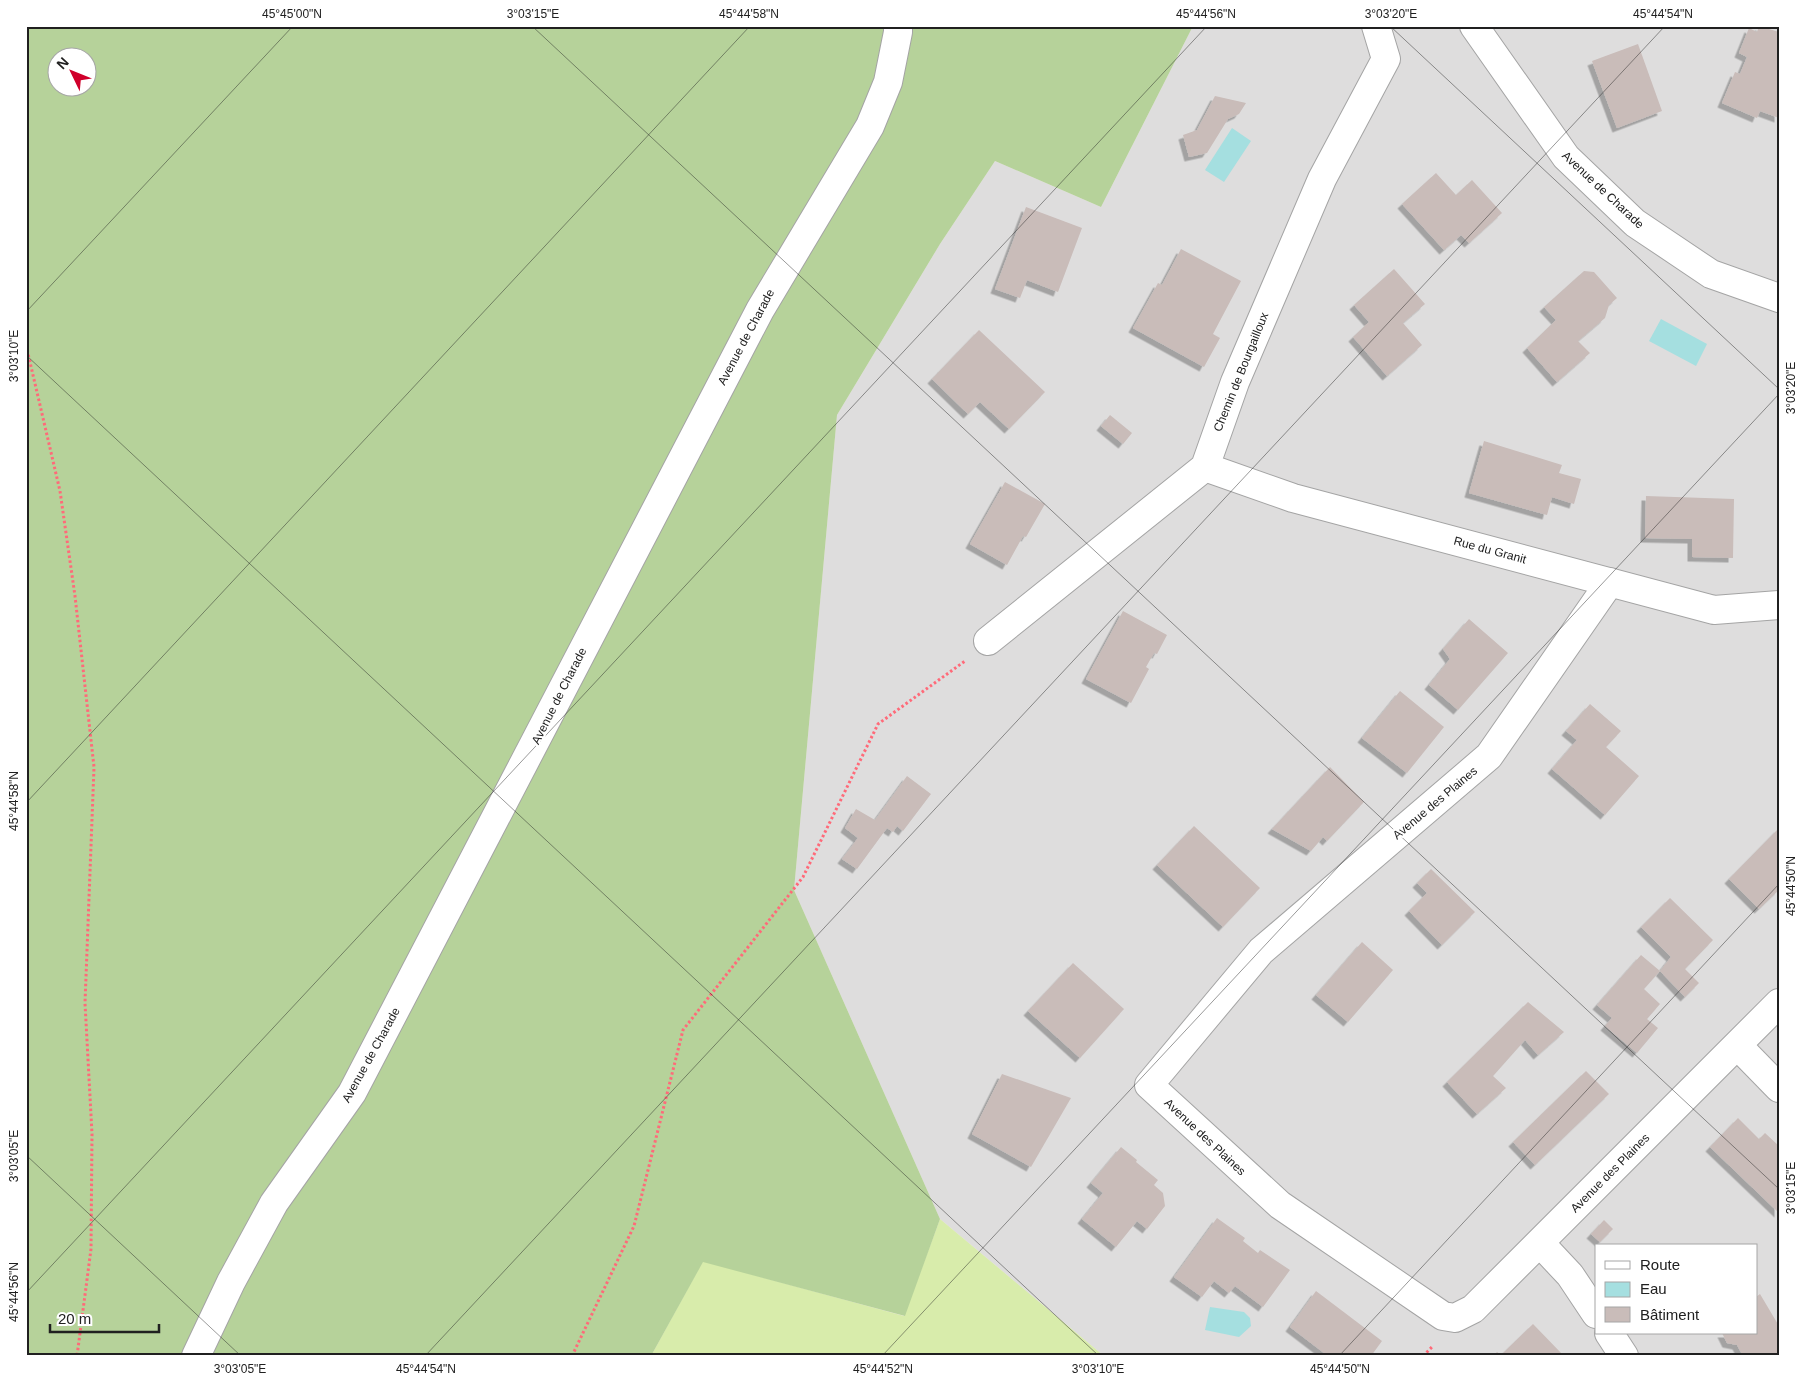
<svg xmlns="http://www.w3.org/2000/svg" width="1805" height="1382" font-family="Helvetica,sans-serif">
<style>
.residential{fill:#dedddd;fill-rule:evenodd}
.grass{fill:#d8ecab}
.forest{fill:#b6d29a;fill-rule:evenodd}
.water{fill:#a5dfe0}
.building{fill:#c9bcb9;filter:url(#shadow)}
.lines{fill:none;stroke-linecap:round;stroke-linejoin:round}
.minor-casing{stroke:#a4a4a4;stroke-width:30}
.path{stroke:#ff6a79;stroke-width:3;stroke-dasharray:2.5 2.5;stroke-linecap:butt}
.minor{stroke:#fff;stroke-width:28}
.ticks{fill:none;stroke:#202020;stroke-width:1;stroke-opacity:0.45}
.labels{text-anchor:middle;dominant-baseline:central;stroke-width:4.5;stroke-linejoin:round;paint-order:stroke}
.street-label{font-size:12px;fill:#202020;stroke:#fff}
.neatline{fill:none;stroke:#202020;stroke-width:2}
.ticks-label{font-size:12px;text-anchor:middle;fill:#202020}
</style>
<defs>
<filter id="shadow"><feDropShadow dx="-4.5" dy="4.5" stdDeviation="0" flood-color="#0004"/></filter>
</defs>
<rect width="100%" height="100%" fill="#f1ebe6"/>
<!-- residential -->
<path class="residential" d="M1193,26H1779V1356H1104L940,1219L794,890L837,415L940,244L995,161L1101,207ZM1596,1246H1756V1333H1596Z"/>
<!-- grass -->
<path class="grass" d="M940,1219L1104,1356H651L703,1261L904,1316Z"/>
<!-- forest -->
<path class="forest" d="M26,26H1193L1101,207L995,161L940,244L837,415L794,890L940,1219L905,1316L703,1262L651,1356H26ZM58,58H88V88H58Z"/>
<!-- water -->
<g class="water">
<path d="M1232,128L1251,141L1224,182L1205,170Z"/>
<path d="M1661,319L1707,344L1696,366L1649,341Z"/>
<path d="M1210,1307L1244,1312L1250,1318L1251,1326L1239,1337L1205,1330Z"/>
</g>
<!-- building -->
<g class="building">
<path d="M1759,26L1779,32V118L1760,111L1757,118L1722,103L1735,72L1740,74L1747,57L1739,53L1749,28L1757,32Z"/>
<path d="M1638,44L1662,111L1617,128L1592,61Z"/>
<path d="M1215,96L1246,103L1239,114L1228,119L1207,153L1189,157L1183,135L1197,130Z"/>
<path d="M1436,173L1456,195L1472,180L1502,213L1469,243L1461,235L1444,250L1402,204Z"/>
<path d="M1026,207L1082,228L1058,292L1027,280L1020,298L995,289Z"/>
<path d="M1181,249L1241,281L1213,334L1220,338L1204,367L1133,328L1158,283L1162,285Z"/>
<path d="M1394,269L1425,304L1403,323L1422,345L1387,376L1353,337L1369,322L1354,305Z"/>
<path d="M1584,271L1594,272L1617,298L1609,305L1605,318L1578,341L1590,353L1557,382L1527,348L1556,320L1544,307Z"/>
<path d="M979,330L1045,392L1009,429L980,402L968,414L932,379Z"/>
<path d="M1110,415L1132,433L1123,444L1101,426Z"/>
<path d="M1484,441L1562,465L1559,473L1581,479L1574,504L1552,497L1547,515L1469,493Z"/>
<path d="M1005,482L1045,504L1026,537L1023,536L1007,565L970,544Z"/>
<path d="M1646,496L1734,499L1733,558L1692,557V539L1645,538Z"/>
<path d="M1123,611L1167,635L1157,654L1154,653L1146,667L1149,669L1131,703L1086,679Z"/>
<path d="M1469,619L1508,653L1458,710L1429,685L1450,659L1443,649Z"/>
<path d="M1400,691L1444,727L1407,773L1362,738Z"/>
<path d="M1590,704L1621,731L1606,747L1639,776L1605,815L1552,769L1577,740L1566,731Z"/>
<path d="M1330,767L1364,802L1327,841L1323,837L1311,851L1272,829Z"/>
<path d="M907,776L931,794L903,831L897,826L893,832L887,828L857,869L842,859L858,838L845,828L856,809L875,820Z"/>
<path d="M1194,826L1260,888L1223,927L1157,865Z"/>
<path d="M1779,828V890L1759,909L1729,879Z"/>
<path d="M1431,869L1475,912L1442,945L1409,911L1427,893L1417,883Z"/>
<path d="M1670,898L1713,940L1685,969L1699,983L1685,997L1660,971L1671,957L1641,927Z"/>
<path d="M1362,942L1393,970L1348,1022L1316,995Z"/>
<path d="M1641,955L1660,971L1644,989L1660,1004L1647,1019L1658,1028L1637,1053L1605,1026L1612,1018L1597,1005Z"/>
<path d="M1073,963L1124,1009L1080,1058L1028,1011Z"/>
<path d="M1528,1002L1564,1032L1538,1055L1525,1040L1493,1076L1506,1088L1477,1114L1447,1082Z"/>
<path d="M1586,1071L1609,1094L1535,1165L1513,1142Z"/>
<path d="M1002,1074L1071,1098L1031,1167L972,1134Z"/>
<path d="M1738,1118L1759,1139L1765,1133L1779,1146V1213L1710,1147Z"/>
<path d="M1121,1147L1137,1160L1136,1162L1158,1180L1154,1185L1163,1193L1165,1206L1147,1229L1137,1221L1116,1247L1082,1219L1103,1193L1091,1183Z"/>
<path d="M1217,1218L1245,1238L1243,1241L1258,1253L1260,1250L1290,1270L1263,1307L1235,1286L1229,1293L1214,1281L1202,1297L1174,1277Z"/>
<path d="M1604,1220L1613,1229L1600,1242L1591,1234Z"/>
<path d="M1316,1291L1382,1341L1371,1356H1328L1290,1327Z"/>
<path d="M1760,1294L1779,1326V1356H1743L1737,1345L1727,1343L1722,1333H1756V1297Z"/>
<path d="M1533,1324L1564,1356H1493L1497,1352L1501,1355Z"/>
</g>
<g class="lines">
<!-- minor casing -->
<g class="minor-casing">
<g id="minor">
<path d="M1474,26L1566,157L1635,223L1711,274L1779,298"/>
<path d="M1205,467L1293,498L1714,610L1779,605"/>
<path d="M1610,582L1489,756L1261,951L1149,1085L1280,1205L1443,1316L1455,1318L1473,1309L1779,1003"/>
<path d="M988,641L1205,467L1235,382L1322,179L1386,59L1376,26"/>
<path d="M1738,1046L1779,1088"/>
<path d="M1540,1243L1570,1275L1596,1314"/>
<path d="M1609,1333L1624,1356"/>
<path d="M196,1356L231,1282L274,1203L352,1093L760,310L870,126L888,82L898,32V26"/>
</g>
</g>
<!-- path -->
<g class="path">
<path d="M26,345L60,491L75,596L94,767L85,1003L92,1134L91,1249L77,1356"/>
<path d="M572,1356L634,1226L683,1030L803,877L878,724L965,661"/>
<path d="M1423,1356L1432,1347"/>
</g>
<!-- minor -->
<use href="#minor" class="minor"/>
</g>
<!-- ticks -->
<path class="ticks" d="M532,26L1779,1189M1390,26L1779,389M26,312L293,26M26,355L1099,1356M26,803L750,26M26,1155L241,1356M26,1293L1207,26M425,1356L1665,26M882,1356L1779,394M1339,1356L1779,884"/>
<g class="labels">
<!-- street labels -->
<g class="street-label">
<text transform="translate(1603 190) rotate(43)">Avenue de Charade</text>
<text transform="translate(746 337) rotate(-62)">Avenue de Charade</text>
<text transform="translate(1241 372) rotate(-68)">Chemin de Bourgailloux</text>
<text transform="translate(1490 550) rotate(15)">Rue du Granit</text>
<text transform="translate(559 696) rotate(-63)">Avenue de Charade</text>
<text transform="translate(1435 803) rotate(-40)">Avenue des Plaines</text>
<text transform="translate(371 1055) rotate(-61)">Avenue de Charade</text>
<text transform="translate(1205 1137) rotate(43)">Avenue des Plaines</text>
<text transform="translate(1610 1173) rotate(-45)">Avenue des Plaines</text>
</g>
</g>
<!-- border -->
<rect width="1805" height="1382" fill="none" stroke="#ffffff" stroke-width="55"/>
<!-- legend -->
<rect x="1595" y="1244" width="162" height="90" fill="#ffffff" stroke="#a6a6a6"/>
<rect x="1605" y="1261" width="25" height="8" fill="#ffffff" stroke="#a6a6a6"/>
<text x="1640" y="1270" font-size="15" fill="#202020">Route</text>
<rect x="1605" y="1282" width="25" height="15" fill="#a5dfe0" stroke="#a6a6a6"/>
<text x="1640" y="1294" font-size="15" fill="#202020">Eau</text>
<rect x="1605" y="1307" width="25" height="15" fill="#c9bcb9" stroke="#a6a6a6"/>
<text x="1640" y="1320" font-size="15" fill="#202020">Bâtiment</text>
<!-- north arrow -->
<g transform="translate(72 72) rotate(313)"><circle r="24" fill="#ffffff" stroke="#a6a6a6"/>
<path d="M0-4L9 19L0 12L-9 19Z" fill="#d0002b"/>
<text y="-8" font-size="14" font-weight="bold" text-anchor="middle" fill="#202020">N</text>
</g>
<!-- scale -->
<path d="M50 1324v8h109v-8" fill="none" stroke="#202020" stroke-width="2.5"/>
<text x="58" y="1324" font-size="15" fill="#202020" stroke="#ffffff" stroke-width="4" paint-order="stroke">20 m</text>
<rect x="28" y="28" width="1750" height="1326" class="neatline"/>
<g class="ticks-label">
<text x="292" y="18">45°45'00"N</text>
<text x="533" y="18">3°03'15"E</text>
<text x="749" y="18">45°44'58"N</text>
<text x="1206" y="18">45°44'56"N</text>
<text x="1391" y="18">3°03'20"E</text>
<text x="1663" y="18">45°44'54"N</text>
<text transform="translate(14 356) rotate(-90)" y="4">3°03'10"E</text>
<text transform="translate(1791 388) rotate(-90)" y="4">3°03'20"E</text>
<text transform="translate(14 801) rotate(-90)" y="4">45°44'58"N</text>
<text transform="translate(1791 886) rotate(-90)" y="4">45°44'50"N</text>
<text transform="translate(14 1156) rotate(-90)" y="4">3°03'05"E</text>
<text transform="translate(1791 1188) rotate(-90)" y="4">3°03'15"E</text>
<text transform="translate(14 1292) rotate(-90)" y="4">45°44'56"N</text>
<text x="240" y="1373">3°03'05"E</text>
<text x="426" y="1373">45°44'54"N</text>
<text x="883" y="1373">45°44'52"N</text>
<text x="1098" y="1373">3°03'10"E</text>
<text x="1340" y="1373">45°44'50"N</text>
</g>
</svg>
